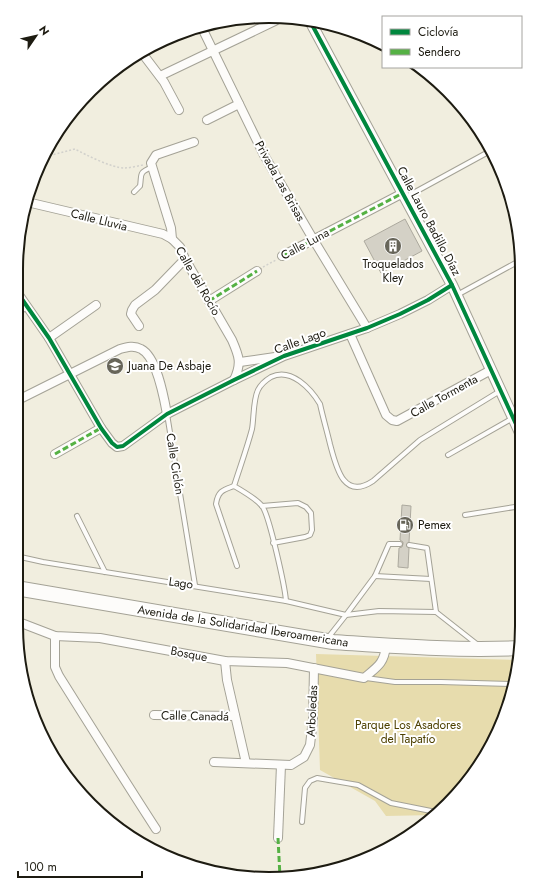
<svg xmlns="http://www.w3.org/2000/svg" width="538" height="895" font-family="Jost,sans-serif">
<style>
.green{fill:#e7dcad}
.building{fill:#d4d1c6;stroke:#aca99e}
.lines{fill:none;stroke-linecap:round;stroke-linejoin:round}
.service-casing{stroke:#a4a296;stroke-width:6}
.minor-casing{stroke:#a4a296;stroke-width:10}
.tertiary-casing{stroke:#a4a296;stroke-width:12}
.trunk-casing{stroke:#a4a296;stroke-width:16}
.path{stroke:#d2d1cc;stroke-width:1.5;stroke-dasharray:2 2;stroke-linecap:butt}
.service{stroke:#fdfcfa;stroke-width:4}
.minor{stroke:#fdfcfa;stroke-width:8}
.tertiary{stroke:#fdfcfa;stroke-width:10}
.trunk{stroke:#fdfcfa;stroke-width:14}
.quiet{stroke:#55b144;stroke-width:3;stroke-dasharray:6 3;stroke-linecap:butt}
.cycleway-casing{stroke:#fff;stroke-width:6}
.cycleway{stroke:#00873e;stroke-width:4}
.labels{text-anchor:middle;dominant-baseline:central;stroke-width:4;stroke-linejoin:round;paint-order:stroke}
.street-label{font-size:12px;fill:#1d1b11;stroke:#fff}
.poi-label{font-size:12px;fill:#1d1b11;stroke:#fff;text-anchor:start}
.park-label{font-size:12px;fill:#4d4000;stroke:#fff}
.rim{fill:none;stroke:#1d1b11;stroke-width:2}
</style>
<rect width="100%" height="100%" fill="#f1eedf"/>
<!-- green -->
<path class="green" d="M316,654L518,660L508,708L479,767L434,815L386,816L375,801L320,770Z"/>
<!-- building -->
<g class="building">
<path d="M405,219L422,251L381,273L364,241Z"/>
<path d="M402,505L411,506L409,542L406,545L409,548L408,568L398,567L399,548L402,547L403,544V542L400,540Z"/>
</g>
<g class="lines">
<!-- service casing -->
<g class="service-casing">
<g id="service">
<path d="M134,192L140,186C142,174 138,173 152,167"/>
<path d="M406,197L492,150"/>
<path d="M457,295L521,260"/>
<path d="M167,414L195,585"/>
<path d="M448,455L513,418"/>
<path d="M234,486C223,490 218,491 216,504L237,566"/>
<path d="M262,506L298,503L306,507L311,513L312,530L310,535L305,537L273,543"/>
<path d="M465,515L521,506"/>
<path d="M77,516L105,572"/>
<path d="M409,545L427,548L436,612"/>
<path d="M16,556L43,562L286,601L346,615L375,576L389,544H400"/>
<path d="M375,576L431,579"/>
<path d="M286,601C285,587 269,514 262,506C257,500 241,490 234,486C240,467 247,448 252,429C254,418 253,400 258,390C261,384 266,380 271,377C291,367 311,389 320,404C323,418 327,431 330,444C336,466 343,501 373,481L420,440L500,391"/>
<path d="M327,639L346,615L379,611L436,612L478,645"/>
<path d="M366,678L395,682H441L513,684"/>
<path d="M302,822L305,788L310,781L317,778L358,785L391,803L436,812"/>
</g>
</g>
<!-- minor casing -->
<g class="minor-casing">
<g id="minor">
<path d="M202,28L264,155L313,239L367,328"/>
<path d="M142,53L164,82L179,110"/>
<path d="M160,76L275,21"/>
<path d="M207,120L239,104"/>
<path d="M194,142L156,155L151,163L171,228L172,239L180,247L185,259L232,340C239,356 242,363 234,380"/>
<path d="M27,202L163,234L172,239"/>
<path d="M282,256L403,193"/>
<path d="M17,292L49,338L101,428L112,443L117,447L123,446L167,414L234,380L284,356L367,328L400,314L428,300L452,285"/>
<path d="M209,301L257,271"/>
<path d="M16,311L26,306"/>
<path d="M139,326L131,314L132,310L135,305L155,290L185,259"/>
<path d="M350,334L386,415L392,420L397,421L491,370"/>
<path d="M49,338L96,305"/>
<path d="M240,362L275,357"/>
<path d="M16,401L120,349C127,347 134,345 141,349C157,357 164,398 167,414"/>
<path d="M55,454L101,428"/>
<path d="M16,621L55,636L100,638L225,661L287,663L364,678C377,667 384,664 386,646"/>
<path d="M55,636V667L59,676C91,727 123,778 156,829"/>
<path d="M225,661L227,680L246,763"/>
<path d="M154,715L235,716"/>
<path d="M214,762L291,765L304,757L310,745L313,719L314,668"/>
<path d="M278,838L281,765"/>
</g>
</g>
<!-- tertiary casing -->
<g class="tertiary-casing">
<path id="tertiary" d="M310,21L452,285L521,435"/>
</g>
<!-- trunk casing -->
<g class="trunk-casing">
<path id="trunk" d="M16,588L333,642C395,646 458,651 520,648"/>
</g>
<!-- path -->
<g class="path">
<path d="M46,153L52,155L75,149C86,155 112,168 124,168C130,168 137,166 143,165"/>
<path d="M263,267L276,260"/>
</g>
<!-- service -->
<use href="#service" class="service"/>
<!-- minor -->
<use href="#minor" class="minor"/>
<!-- tertiary -->
<use href="#tertiary" class="tertiary"/>
<!-- trunk -->
<use href="#trunk" class="trunk"/>
<!-- quiet -->
<g class="quiet">
<path d="M282,256L403,193"/>
<path d="M209,301L257,271"/>
<path d="M55,454L101,428"/>
<path d="M278,838L280,877"/>
</g>
<!-- cycleway casing -->
<g class="cycleway-casing">
<g id="cycleway">
<path d="M310,21L452,285L521,435"/>
<path d="M17,292L49,338L101,428L112,443L117,447L123,446L167,414L234,380L284,356L367,328L400,314L428,300L452,285"/>
</g>
</g>
<!-- cycleway -->
<use href="#cycleway" class="cycleway"/>
</g>
<!-- icons -->
<defs>
<g id="building-disc" transform="scale(0.9)"><circle r="9.5" fill="#676559" stroke="#fff"/><path d="M-4-6H4V6H1V3H-1V6H-4ZM-2.5-4.3h1.7v1.8h-1.7ZM.8-4.3h1.7v1.8H.8ZM-2.5-1h1.7V.8h-1.7ZM.8-1h1.7V.8H.8Z" fill="#fff"/></g>
<g id="school-disc" transform="scale(0.9)"><circle r="9.5" fill="#676559" stroke="#fff"/><path d="M0-5L7-2L0 1L-7-2ZM-4 1L0 2.5L4 1V4Q0 6-4 4Z" fill="#fff"/></g>
<g id="fuel-disc" transform="scale(0.9)"><circle r="9.5" fill="#676559" stroke="#fff"/><path d="M-5.5-6h7V0h2V4h1.3V-2.5L3-4.5l.8-.8L6-3V5H2.5V1h-1V6h-7ZM-4.2-4.7v3.2H.2V-4.7Z" fill="#fff"/></g>
</defs>
<g fill-rule="evenodd">
<use href="#building-disc" x="393" y="246"/>
<use href="#school-disc" x="115" y="366"/>
<use href="#fuel-disc" x="405" y="525"/>
</g>
<g class="labels">
<!-- street labels -->
<g class="street-label">
<text transform="translate(280 181) rotate(61)">Privada Las Brisas</text>
<text transform="translate(99 220) rotate(14)">Calle Lluvia</text>
<text transform="translate(429 221) rotate(62)">Calle Lauro Badillo Díaz</text>
<text transform="translate(305 244) rotate(-28)">Calle Luna</text>
<text transform="translate(198 281) rotate(60)">Calle del Rocío</text>
<text transform="translate(300 341) rotate(-20)">Calle Lago</text>
<text transform="translate(444 396) rotate(-29)">Calle Tormenta</text>
<text transform="translate(175 464) rotate(81)">Calle Ciclón</text>
<text transform="translate(181 583) rotate(8)">Lago</text>
<text transform="translate(243 626) rotate(9)">Avenida de la Solidaridad Iberoamericana</text>
<text transform="translate(189 654) rotate(11)">Bosque</text>
<text transform="translate(312 711) rotate(-87)">Arboledas</text>
<text transform="translate(195 716) rotate(1)">Calle Canadá</text>
</g>
<!-- poi labels -->
<g class="poi-label">
<text x="393" y="264" text-anchor="middle">Troquelados<tspan x="393" dy="14">Kley</tspan></text>
<text x="128" y="366">Juana De Asbaje</text>
<text x="418" y="525">Pemex</text>
</g>
<!-- park labels -->
<g class="park-label">
<text x="408" y="725">Parque Los Asadores<tspan x="408" dy="14">del Tapatío</tspan></text>
</g>
</g>
<!-- crop -->
<path d="M0 0H538V895H0ZM269 23H269A246 246 0 0 1 515 269V626A246 246 0 0 1 269 872H269A246 246 0 0 1 23 626V269A246 246 0 0 1 269 23Z" fill="#fff" fill-rule="evenodd"/>
<path class="rim" d="M269 23H269A246 246 0 0 1 515 269V626A246 246 0 0 1 269 872H269A246 246 0 0 1 23 626V269A246 246 0 0 1 269 23Z"/>
<!-- legend -->
<rect x="382" y="16" width="140" height="52" fill="#ffffff" stroke="#a5a4a0"/>
<rect x="390" y="29" width="20" height="6" fill="#00873e" stroke="#a5a4a0"/>
<text x="418" y="36" font-size="12" fill="#1d1b11">Ciclovía</text>
<rect x="390" y="49" width="20" height="6" fill="#55b144" stroke="#a5a4a0"/>
<text x="418" y="56" font-size="12" fill="#1d1b11">Sendero</text>
<!-- north arrow -->
<g transform="translate(36 36) rotate(56)" stroke="#ffffff" stroke-width="3" paint-order="stroke">
<path d="M0-3L7 15L0 10L-7 15Z" fill="#1d1b11"/>
<text y="-6" font-size="11" font-weight="bold" text-anchor="middle" fill="#1d1b11">N</text>
</g>
<!-- scale -->
<path d="M18 871v6h124v-6" fill="none" stroke="#1d1b11" stroke-width="2"/>
<text x="24" y="871" font-size="12" fill="#1d1b11" stroke="#ffffff" stroke-width="3" paint-order="stroke">100 m</text>
</svg>
